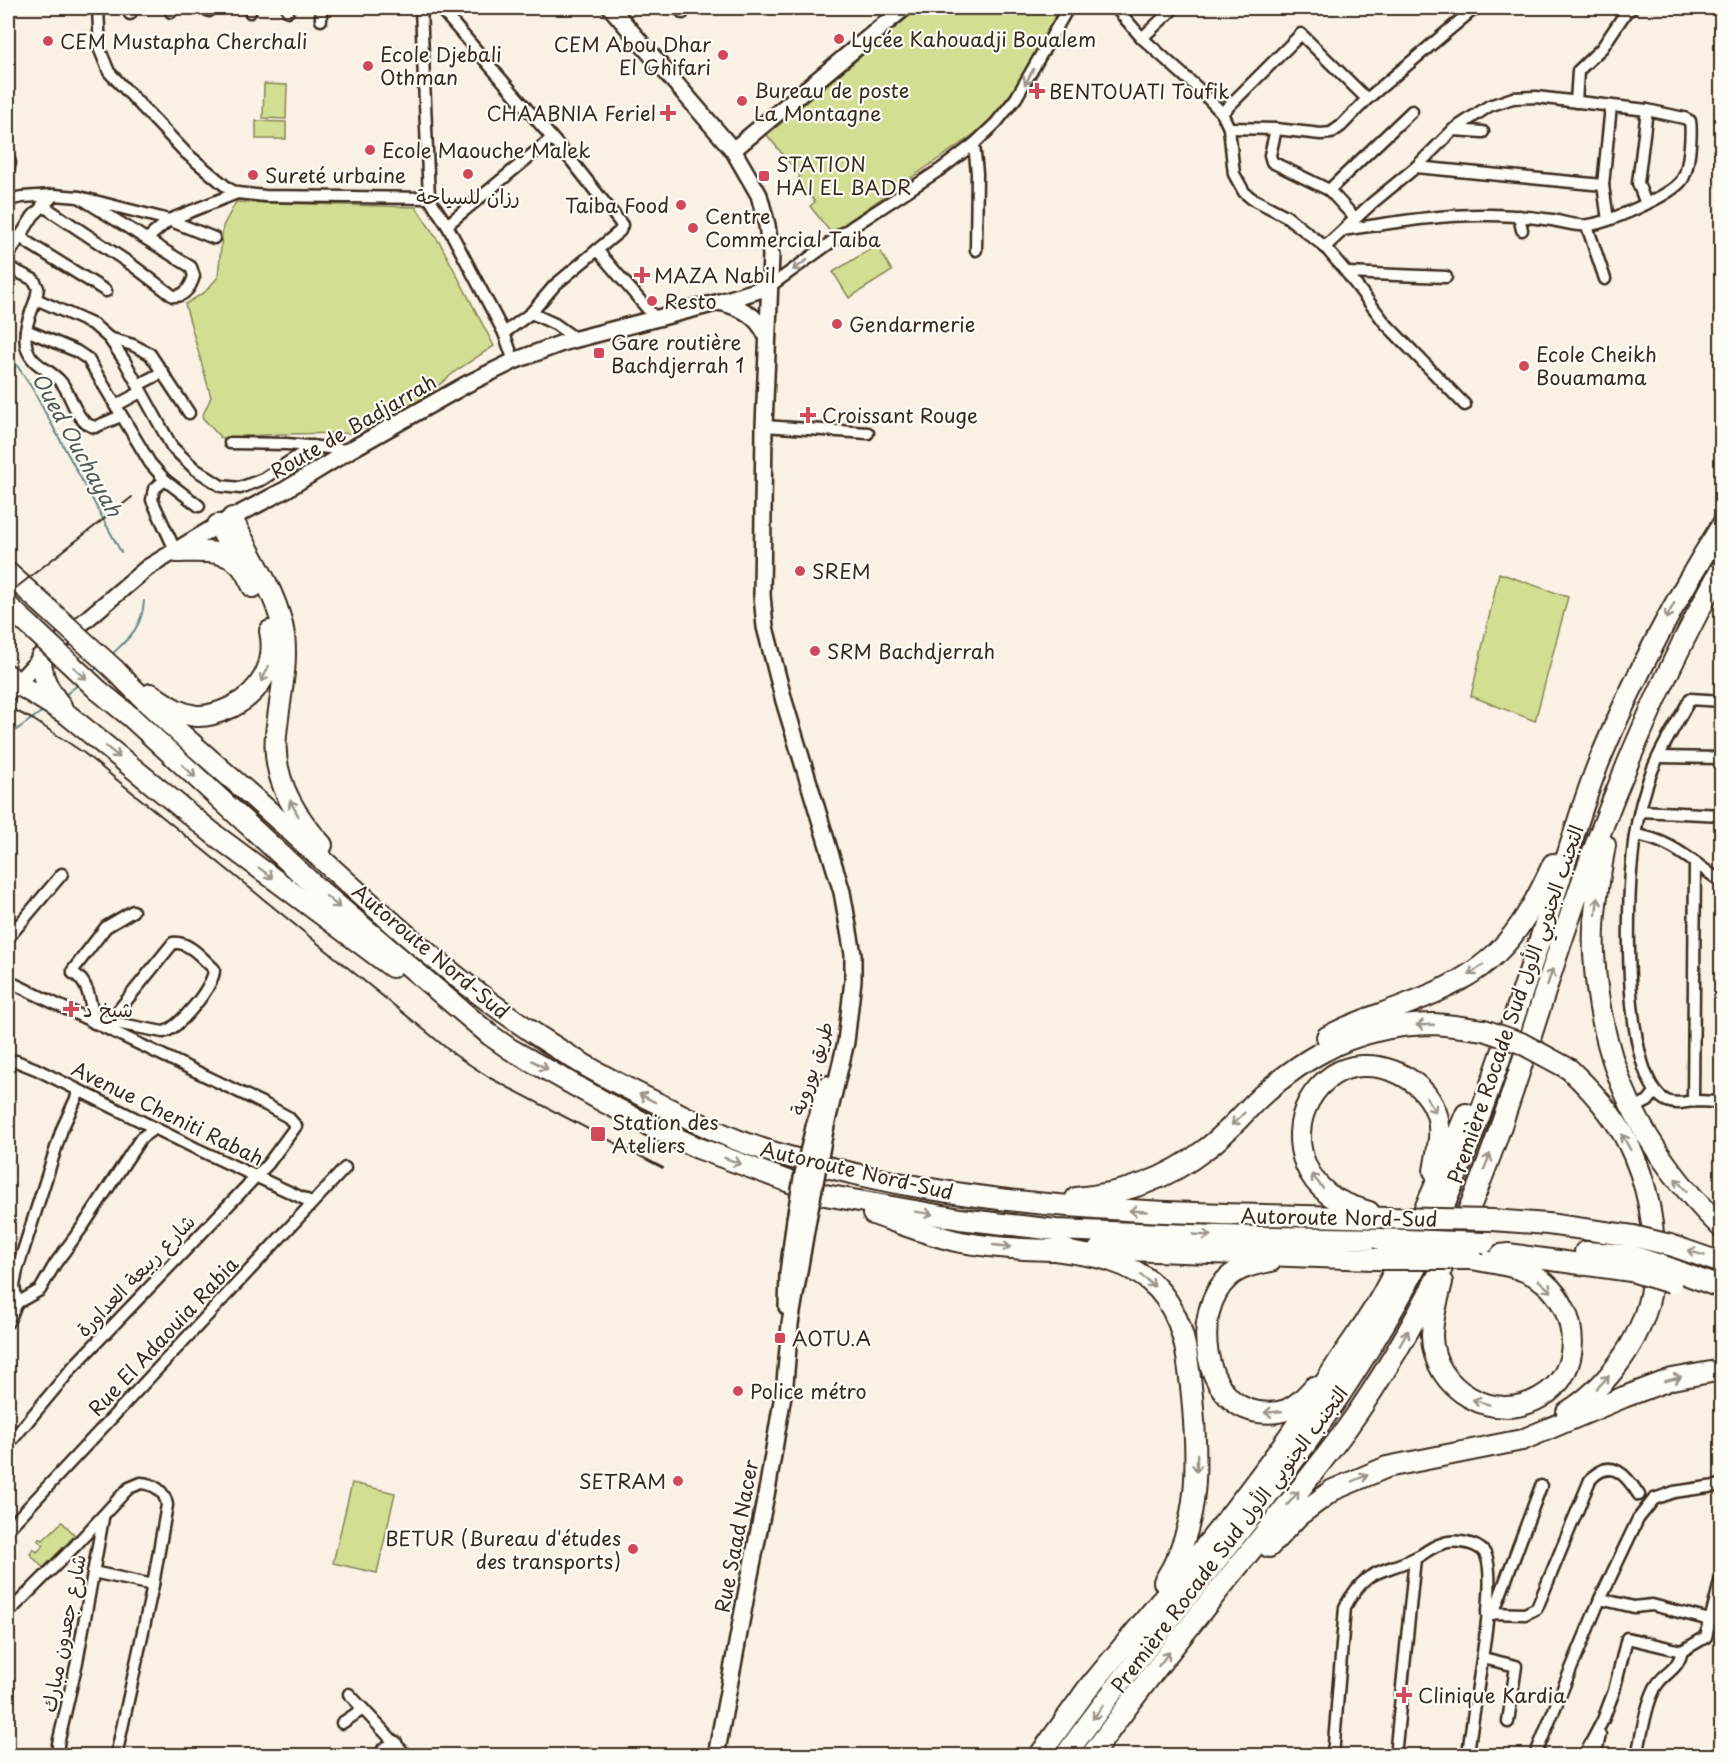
<svg xmlns="http://www.w3.org/2000/svg" width="1729" height="1763" font-family="'Playpen Sans','Playpen Sans Arabic',sans-serif">
<style>
.green{fill:#d2df92;stroke:#868458;stroke-width:1.5}
.lines{fill:none;stroke-linecap:round;stroke-linejoin:round}
.stream{stroke:#618b8b;stroke-width:2}
.street-casing{stroke:#3b2a1e;stroke-width:15}
.secondary-casing{stroke:#3b2a1e;stroke-width:20}
.highway-casing{stroke:#3b2a1e;stroke-width:24}
.street{stroke:#fdfcf7;stroke-width:10}
.secondary{stroke:#fdfcf7;stroke-width:15}
.highway{stroke:#fdfcf7;stroke-width:20}
.rail{stroke:#3b2a1e;stroke-width:2}
.secondary-bridge-casing{stroke:#3b2a1e;stroke-width:20;stroke-linecap:butt}
.highway-bridge-casing{stroke:#3b2a1e;stroke-width:24;stroke-linecap:butt}
.secondary-bridge{stroke:#fdfcf7;stroke-width:15}
.highway-bridge{stroke:#fdfcf7;stroke-width:20}
.oneway{stroke:#9c938a}
.poi-dot{fill:#d1495b;stroke:#fdfcf7;stroke-width:2}
.labels{text-anchor:middle;dominant-baseline:central;stroke-width:4.5;stroke-linejoin:round;paint-order:stroke}
.poi-label{font-size:20px;fill:#3b2a1e;stroke:#fdfcf7;text-anchor:start}
.street-label{font-size:20px;fill:#3b2a1e;stroke:#fdfcf7}
.water-label{font-size:21px;font-style:italic;fill:#4e5b54;stroke:#fdfcf7}
</style>
<rect width="100%" height="100%" fill="#f9f1e4"/>
<filter id="ink" filterUnits="userSpaceOnUse"><feTurbulence type="fractalNoise" baseFrequency=".0167" numOctaves="2"/><feDisplacementMap in="SourceGraphic" scale="12" xChannelSelector="R" yChannelSelector="G"/><feConvolveMatrix kernelMatrix="1 2 1 2 8 2 1 2 1" color-interpolation-filters="sRGB"/></filter>
<g filter="url(#ink)">
<!-- green -->
<g class="green">
<path d="M919,8H1053L1058,14L1007,104L989,124L831,233L810,206L815,202L797,181L800,176L767,135Z"/>
<path d="M264,84L287,85L286,119L263,118Z"/>
<path d="M256,121L286,122V139H256Z"/>
<path d="M236,202L416,207L441,245L494,346L457,370L417,403L353,433L280,434L221,438L202,417L211,397L185,304L205,292L218,277L223,226Z"/>
<path d="M877,245L892,271L849,298L833,272Z"/>
<path d="M1499,573L1568,597L1535,721L1471,696Z"/>
<path d="M352,1483L395,1493L377,1573L333,1563Z"/>
<path d="M62,1522L75,1535L43,1568L30,1554L33,1548L37,1552L44,1545L38,1541L39,1538L43,1540Z"/>
</g>
<g class="lines">
<!-- stream -->
<g class="stream">
<path d="M8,352L32,388L121,552"/>
<path d="M111,655C129,638 142,628 144,601"/>
<path d="M91,673L100,665"/>
<path d="M63,697L80,683"/>
<path d="M8,736L44,710"/>
</g>
<!-- street casing -->
<g class="street-casing">
<g id="street">
<path d="M98,8L100,50L109,72L186,153L229,189L237,193L265,196L429,198"/>
<path d="M171,8V12"/>
<path d="M209,8V11"/>
<path d="M249,8L250,12"/>
<path d="M288,8V11"/>
<path d="M321,8V20"/>
<path d="M421,8L429,198L447,225L504,333L514,361"/>
<path d="M440,8L571,160L622,225L620,231L555,285L531,313L504,333"/>
<path d="M679,8L683,13V8"/>
<path d="M1116,8L1142,38L1200,90L1222,113L1229,128L1234,174L1244,192L1251,198L1286,216L1325,247L1347,273L1385,323L1465,405"/>
<path d="M130,14V8"/>
<path d="M1142,38L1174,8"/>
<path d="M1576,102L1578,71L1602,48L1626,12L1632,8"/>
<path d="M1222,113L1301,34L1367,99L1475,8"/>
<path d="M1229,128L1276,129L1321,134L1331,133L1341,126L1367,99"/>
<path d="M1276,129L1270,155L1272,162L1329,190L1355,218"/>
<path d="M1453,130L1483,132"/>
<path d="M974,144L977,173L976,250"/>
<path d="M8,156L10,163L8,170"/>
<path d="M1416,167L1603,185"/>
<path d="M1329,190L1412,111"/>
<path d="M8,200L22,197L53,195"/>
<path d="M1646,204L1638,183L1647,110"/>
<path d="M42,205L132,265L173,296C185,297 191,286 194,276L191,267L79,197"/>
<path d="M1519,216L1522,230"/>
<path d="M1608,220L1603,185L1611,106"/>
<path d="M447,225L552,138"/>
<path d="M1587,226L1605,279"/>
<path d="M20,236L30,244L106,291"/>
<path d="M147,239L169,220L214,238"/>
<path d="M1325,247L1371,204L1416,167L1453,130L1489,106L1513,98L1536,97L1647,110L1684,118L1690,121C1692,134 1689,170 1682,180C1671,196 1609,222 1589,225C1578,227 1563,222 1552,220C1531,217 1510,215 1489,215C1440,214 1391,223 1343,230"/>
<path d="M597,250L656,319"/>
<path d="M8,256L33,216L54,195L79,197L169,220L237,193"/>
<path d="M8,267L34,280L38,288L36,299L94,325L109,338L124,360L172,447L195,469L221,486L240,488L263,479L313,446"/>
<path d="M1347,273L1446,277"/>
<path d="M769,287L852,227L941,169L974,144L996,123L1016,98L1068,8"/>
<path d="M36,299C30,315 22,332 27,349C32,365 49,369 60,381C72,393 75,424 95,427L121,416"/>
<path d="M531,313L555,324L576,339"/>
<path d="M26,330L76,351L88,359L150,463L165,480L199,506"/>
<path d="M109,338L133,345L150,354L189,413"/>
<path d="M138,385L163,372"/>
<path d="M115,406L141,392"/>
<path d="M764,426L868,433"/>
<path d="M230,443L287,444L350,450"/>
<path d="M165,480L154,489L152,500L176,552"/>
<path d="M1722,701L1690,699C1675,727 1656,755 1647,785C1639,809 1634,835 1632,861C1627,905 1622,1080 1667,1101C1676,1105 1685,1102 1694,1101C1703,1101 1712,1102 1722,1102"/>
<path d="M1659,757L1722,758"/>
<path d="M1640,811L1722,815"/>
<path d="M1635,835C1670,839 1694,863 1722,882"/>
<path d="M8,938L62,874"/>
<path d="M8,981L266,1105L288,1117L296,1126L268,1164L73,1367L8,1445"/>
<path d="M95,1019L163,1032C178,1030 215,985 214,969C203,959 189,941 173,943L109,1022"/>
<path d="M94,1023C91,1006 90,982 73,973V970L106,927L133,911"/>
<path d="M8,1062L16,1061L36,1069L195,1148L311,1202"/>
<path d="M1693,1101L1695,864"/>
<path d="M1632,1109L1648,1101L1655,1092"/>
<path d="M17,1303L40,1290L55,1264L83,1226L141,1138L155,1128"/>
<path d="M17,1303L14,1286L17,1270L62,1129L79,1092"/>
<path d="M8,1322L17,1303"/>
<path d="M8,1529L345,1168"/>
<path d="M93,1572L153,1585L116,1756"/>
<path d="M1600,1599L1634,1607L1652,1605L1710,1620"/>
<path d="M8,1613L75,1546L122,1495L129,1488L141,1483C154,1484 165,1491 167,1505L153,1585"/>
<path d="M1487,1613L1525,1614L1537,1608L1590,1480C1611,1456 1627,1476 1639,1495"/>
<path d="M1493,1614L1541,1486"/>
<path d="M1483,1658L1516,1666L1508,1722"/>
<path d="M349,1694L407,1756"/>
<path d="M342,1723L363,1709"/>
<path d="M383,1749L396,1742"/>
<path d="M58,1756V1744L77,1662L103,1518"/>
<path d="M1333,1756L1345,1607C1368,1564 1384,1575 1421,1555C1427,1551 1434,1546 1441,1544C1453,1539 1475,1542 1484,1552C1502,1576 1470,1720 1468,1756"/>
<path d="M1395,1756L1415,1558"/>
<path d="M1535,1756L1600,1599L1638,1519L1654,1499L1674,1492L1722,1485"/>
<path d="M1584,1756L1603,1720L1614,1691L1627,1638L1682,1651L1706,1637L1722,1574"/>
<path d="M1595,1756L1600,1735"/>
<path d="M1637,1756C1642,1734 1645,1708 1655,1688C1664,1671 1677,1673 1682,1651"/>
</g>
</g>
<!-- secondary casing -->
<g class="secondary-casing">
<g id="secondary">
<path d="M611,8L733,150L759,195L767,225L771,255L764,426L762,595L765,627L784,701L842,892L853,954V980L846,1042L825,1130"/>
<path d="M733,150L904,8"/>
<path d="M720,302C741,308 756,314 766,335"/>
<path d="M8,693L41,658L147,568L218,525L285,490L350,450L467,384L514,361L565,342L720,302L769,287"/>
<path d="M814,1127L827,1084"/>
<path d="M787,1307L788,1273L795,1219"/>
<path d="M716,1756L747,1590L768,1485L785,1383L790,1324L808,1219"/>
</g>
</g>
<!-- highway casing -->
<g class="highway-casing">
<g id="highway">
<path d="M232,518C249,555 278,593 284,635C288,668 279,701 276,735C272,777 294,815 322,845"/>
<path d="M218,525L240,564"/>
<path d="M176,552C198,552 225,548 241,566C246,572 250,581 253,587"/>
<path d="M8,573L48,609"/>
<path d="M8,606L31,627"/>
<path d="M41,658C41,678 49,691 61,706"/>
<path d="M115,670C166,724 224,771 280,821C369,902 458,987 560,1050C599,1075 640,1095 682,1115C703,1125 725,1136 748,1144C775,1154 803,1161 831,1168C1013,1215 1199,1213 1385,1218"/>
<path d="M8,675L18,684L68,715L215,835L392,967"/>
<path d="M98,690L131,717L316,887L490,1035L510,1049L606,1103L646,1124L698,1148L825,1195L960,1219L1056,1230L1218,1236L1379,1239"/>
<path d="M151,694C165,703 178,714 196,716C208,717 221,712 232,707C261,692 277,664 270,631"/>
<path d="M1605,845C1599,881 1592,918 1594,954C1600,1067 1642,1150 1722,1228"/>
<path d="M1327,1037C1353,1022 1380,1015 1407,1004C1489,974 1518,942 1553,864"/>
<path d="M1076,1198C1126,1193 1166,1180 1206,1149C1224,1136 1239,1118 1255,1102C1273,1084 1301,1063 1324,1051C1356,1033 1397,1024 1434,1024C1450,1025 1467,1028 1484,1030"/>
<path d="M1369,1212C1354,1207 1339,1203 1327,1193C1289,1162 1291,1103 1333,1075C1367,1053 1422,1073 1436,1112C1443,1130 1437,1152 1434,1171"/>
<path d="M873,1214C902,1224 931,1236 961,1242C995,1248 1032,1250 1067,1250"/>
<path d="M1492,1220L1548,1224L1633,1236"/>
<path d="M1670,1245L1722,1263"/>
<path d="M1099,1249L1373,1259"/>
<path d="M1054,1250C1092,1255 1131,1260 1158,1289C1185,1319 1188,1359 1192,1396C1198,1461 1201,1524 1164,1582"/>
<path d="M1585,1252L1629,1255"/>
<path d="M1501,1255L1508,1254L1631,1271"/>
<path d="M1271,1261C1256,1264 1240,1267 1229,1277C1190,1311 1202,1404 1258,1412C1266,1413 1278,1413 1286,1410C1297,1406 1306,1396 1314,1387"/>
<path d="M1669,1268L1722,1288"/>
<path d="M1442,1282C1438,1299 1432,1318 1432,1336C1433,1390 1495,1425 1541,1397C1584,1373 1579,1312 1545,1283C1525,1266 1497,1264 1472,1259"/>
<path d="M1567,1412C1606,1388 1641,1341 1650,1295C1659,1250 1652,1199 1634,1156C1620,1122 1596,1094 1569,1069"/>
<path d="M1269,1547L1298,1516L1333,1490L1387,1467L1522,1440L1624,1397L1672,1379L1722,1370"/>
<path d="M1083,1695C1170,1589 1262,1484 1335,1367C1350,1343 1368,1321 1382,1295C1414,1237 1440,1175 1466,1114"/>
<path d="M1039,1756L1091,1684"/>
<path d="M1065,1756C1162,1619 1278,1497 1366,1354C1387,1320 1408,1285 1425,1249C1478,1133 1516,1011 1556,891C1571,846 1583,800 1601,757C1635,676 1675,599 1722,525"/>
<path d="M1091,1756C1123,1712 1156,1668 1190,1626C1242,1560 1297,1496 1347,1428C1385,1375 1418,1316 1447,1258C1498,1153 1528,1040 1565,931C1607,806 1657,684 1722,568"/>
</g>
</g>
<!-- street -->
<use href="#street" class="street"/>
<!-- secondary -->
<use href="#secondary" class="secondary"/>
<!-- highway -->
<use href="#highway" class="highway"/>
<!-- rail -->
<g class="rail">
<path d="M8,594L132,497"/>
<path d="M8,707L34,720L84,753L455,1055L490,1078L663,1168"/>
</g>
<!-- secondary-bridge casing -->
<g class="secondary-bridge-casing">
<g id="secondary-bridge">
<path d="M795,1219L802,1178L814,1127"/>
<path d="M808,1219L825,1130"/>
</g>
</g>
<!-- highway-bridge casing -->
<g class="highway-bridge-casing">
<g id="highway-bridge">
<path d="M48,609L115,670"/>
<path d="M31,627L98,690"/>
<path d="M1484,1030L1521,1043L1569,1069"/>
<path d="M1385,1218L1492,1220"/>
<path d="M1633,1236L1670,1245"/>
<path d="M1379,1239L1484,1243"/>
<path d="M1629,1255L1669,1268"/>
<path d="M1373,1259H1472"/>
<path d="M1631,1271L1671,1283"/>
</g>
</g>
<!-- secondary-bridge -->
<use href="#secondary-bridge" class="secondary-bridge"/>
<!-- highway-bridge -->
<use href="#highway-bridge" class="highway-bridge"/>
</g>
<!-- one-way arrows -->
<defs><path id="oneway-shaft" d="M-6 0H5M1.5-3L5.5 0L1.5 3" fill="none" stroke-width="1.6" stroke-linecap="round" stroke-linejoin="round" transform="scale(1.5)"/></defs>
<g class="oneway">
<use href="#oneway-shaft" transform="translate(1029 77) rotate(119)"/>
<use href="#oneway-shaft" transform="translate(800 265) rotate(144)"/>
<use href="#oneway-shaft" transform="translate(1670 611) rotate(118)"/>
<use href="#oneway-shaft" transform="translate(80 673) rotate(43)"/>
<use href="#oneway-shaft" transform="translate(265 674) rotate(115)"/>
<use href="#oneway-shaft" transform="translate(113 752) rotate(39)"/>
<use href="#oneway-shaft" transform="translate(189 771) rotate(43)"/>
<use href="#oneway-shaft" transform="translate(294 808) rotate(-119)"/>
<use href="#oneway-shaft" transform="translate(266 873) rotate(37)"/>
<use href="#oneway-shaft" transform="translate(333 902) rotate(41)"/>
<use href="#oneway-shaft" transform="translate(1597 906) rotate(-83)"/>
<use href="#oneway-shaft" transform="translate(1476 970) rotate(145)"/>
<use href="#oneway-shaft" transform="translate(1550 977) rotate(-72)"/>
<use href="#oneway-shaft" transform="translate(1425 1025) rotate(178)"/>
<use href="#oneway-shaft" transform="translate(540 1065) rotate(29)"/>
<use href="#oneway-shaft" transform="translate(647 1098) rotate(-153)"/>
<use href="#oneway-shaft" transform="translate(1431 1105) rotate(60)"/>
<use href="#oneway-shaft" transform="translate(1238 1119) rotate(136)"/>
<use href="#oneway-shaft" transform="translate(1626 1142) rotate(-119)"/>
<use href="#oneway-shaft" transform="translate(733 1161) rotate(21)"/>
<use href="#oneway-shaft" transform="translate(1487 1162) rotate(-69)"/>
<use href="#oneway-shaft" transform="translate(1317 1181) rotate(-129)"/>
<use href="#oneway-shaft" transform="translate(1681 1185) rotate(-132)"/>
<use href="#oneway-shaft" transform="translate(1138 1211) rotate(-177)"/>
<use href="#oneway-shaft" transform="translate(924 1213) rotate(9)"/>
<use href="#oneway-shaft" transform="translate(1202 1235) rotate(3)"/>
<use href="#oneway-shaft" transform="translate(1002 1246) rotate(6)"/>
<use href="#oneway-shaft" transform="translate(1696 1253) rotate(-163)"/>
<use href="#oneway-shaft" transform="translate(1148 1281) rotate(39)"/>
<use href="#oneway-shaft" transform="translate(1545 1286) rotate(42)"/>
<use href="#oneway-shaft" transform="translate(1404 1338) rotate(-61)"/>
<use href="#oneway-shaft" transform="translate(1673 1379) rotate(-15)"/>
<use href="#oneway-shaft" transform="translate(1603 1382) rotate(-47)"/>
<use href="#oneway-shaft" transform="translate(1481 1402) rotate(-163)"/>
<use href="#oneway-shaft" transform="translate(1273 1412) rotate(175)"/>
<use href="#oneway-shaft" transform="translate(1197 1463) rotate(91)"/>
<use href="#oneway-shaft" transform="translate(1360 1478) rotate(-23)"/>
<use href="#oneway-shaft" transform="translate(1293 1498) rotate(-51)"/>
<use href="#oneway-shaft" transform="translate(1164 1659) rotate(-52)"/>
<use href="#oneway-shaft" transform="translate(1098 1712) rotate(127)"/>
</g>
</g>
<!-- markers -->
<g class="poi-dot">
<circle cx="839" cy="39" r="6"/>
<circle cx="48" cy="41" r="6"/>
<circle cx="723" cy="55" r="6"/>
<circle cx="368" cy="66" r="6"/>
<path d="M1034 82h6v6h6v6h-6v6h-6v-6h-6v-6h6z"/>
<circle cx="742" cy="101" r="6"/>
<path d="M665 104h6v6h6v6h-6v6h-6v-6h-6v-6h6z"/>
<circle cx="370" cy="150" r="6"/>
<circle cx="468" cy="174" r="6"/>
<circle cx="253" cy="175" r="6"/>
<rect x="758" y="170" width="12" height="12" rx="3"/>
<circle cx="681" cy="205" r="6"/>
<circle cx="693" cy="228" r="6"/>
<path d="M639 266h6v6h6v6h-6v6h-6v-6h-6v-6h6z"/>
<circle cx="652" cy="301" r="6"/>
<circle cx="837" cy="324" r="6"/>
<rect x="593" y="347" width="12" height="12" rx="3"/>
<circle cx="1524" cy="366" r="6"/>
<path d="M805 406h6v6h6v6h-6v6h-6v-6h-6v-6h6z"/>
<circle cx="800" cy="571" r="6"/>
<circle cx="815" cy="651" r="6"/>
<path d="M68 1000h6v6h6v6h-6v6h-6v-6h-6v-6h6z"/>
<rect x="590" y="1126" width="16" height="16" rx="3"/>
<rect x="774" y="1332" width="12" height="12" rx="3"/>
<circle cx="738" cy="1391" r="6"/>
<circle cx="678" cy="1481" r="6"/>
<circle cx="633" cy="1549" r="6"/>
<path d="M1401 1686h6v6h6v6h-6v6h-6v-6h-6v-6h6z"/>
</g>
<g class="labels">
<!-- poi labels -->
<g class="poi-label">
<text x="851" y="39">Lycée Kahouadji Boualem</text>
<text x="60" y="41">CEM Mustapha Cherchali</text>
<text x="711" y="44" text-anchor="end">CEM Abou Dhar<tspan x="711" dy="23">El Ghifari</tspan></text>
<text x="380" y="54">Ecole Djebali<tspan x="380" dy="23">Othman</tspan></text>
<text x="754" y="90">Bureau de poste<tspan x="754" dy="23">La Montagne</tspan></text>
<text x="1049" y="91">BENTOUATI Toufik</text>
<text x="656" y="113" text-anchor="end">CHAABNIA Feriel</text>
<text x="382" y="150">Ecole Maouche Malek</text>
<text x="776" y="164">STATION<tspan x="776" dy="23">HAI EL BADR</tspan></text>
<text x="265" y="175">Sureté urbaine</text>
<text x="468" y="196" text-anchor="middle">رزان للسياحة</text>
<text x="669" y="205" text-anchor="end">Taiba Food</text>
<text x="705" y="216">Centre<tspan x="705" dy="23">Commercial Taiba</tspan></text>
<text x="654" y="275">MAZA Nabil</text>
<text x="664" y="301">Resto</text>
<text x="849" y="324">Gendarmerie</text>
<text x="611" y="342">Gare routière<tspan x="611" dy="23">Bachdjerrah 1</tspan></text>
<text x="1536" y="354">Ecole Cheikh<tspan x="1536" dy="23">Bouamama</tspan></text>
<text x="822" y="415">Croissant Rouge</text>
<text x="812" y="571">SREM</text>
<text x="827" y="651">SRM Bachdjerrah</text>
<text x="83" y="1009">شيخ د</text>
<text x="612" y="1122">Station des<tspan x="612" dy="23">Ateliers</tspan></text>
<text x="792" y="1338">AOTU.A</text>
<text x="750" y="1391">Police métro</text>
<text x="666" y="1481" text-anchor="end">SETRAM</text>
<text x="621" y="1538" text-anchor="end">BETUR (Bureau d'études<tspan x="621" dy="23">des transports)</tspan></text>
<text x="1418" y="1695">Clinique Kardia</text>
</g>
<!-- street labels -->
<g class="street-label">
<text transform="translate(353 426) rotate(-30)">Route de Badjarrah</text>
<text transform="translate(431 951) rotate(40)">Autoroute Nord-Sud</text>
<text transform="translate(1515 1004) rotate(-71)">Première Rocade Sud التجنب الجنوبي الأول</text>
<text transform="translate(811 1068) rotate(-72)">طريق بوروبة</text>
<text transform="translate(168 1113) rotate(26)">Avenue Cheniti Rabah</text>
<text transform="translate(857 1170) rotate(13)">Autoroute Nord-Sud</text>
<text transform="translate(1339 1217) rotate(1)">Autoroute Nord-Sud</text>
<text transform="translate(135 1275) rotate(-46)">شارع ربيعة العداورة</text>
<text transform="translate(163 1336) rotate(-47)">Rue El Adaouia Rabia</text>
<text transform="translate(736 1536) rotate(-79)">Rue Saad Nacer</text>
<text transform="translate(1229 1539) rotate(-53)">Première Rocade Sud التجنب الجنوبي الأول</text>
<text transform="translate(63 1633) rotate(-79)">شارع جعدون مبارك</text>
</g>
<!-- water labels -->
<g class="water-label">
<text transform="translate(78 444) rotate(61)">Oued Ouchayah</text>
</g>
</g>
<!-- margin -->
<rect width="1729" height="1763" fill="none" stroke="#fdfcf7" stroke-width="30"/>
<rect x="15" y="15" width="1699" height="1733" fill="none" stroke="#3b2a1e" stroke-width="2" filter="url(#ink)"/>
</svg>
